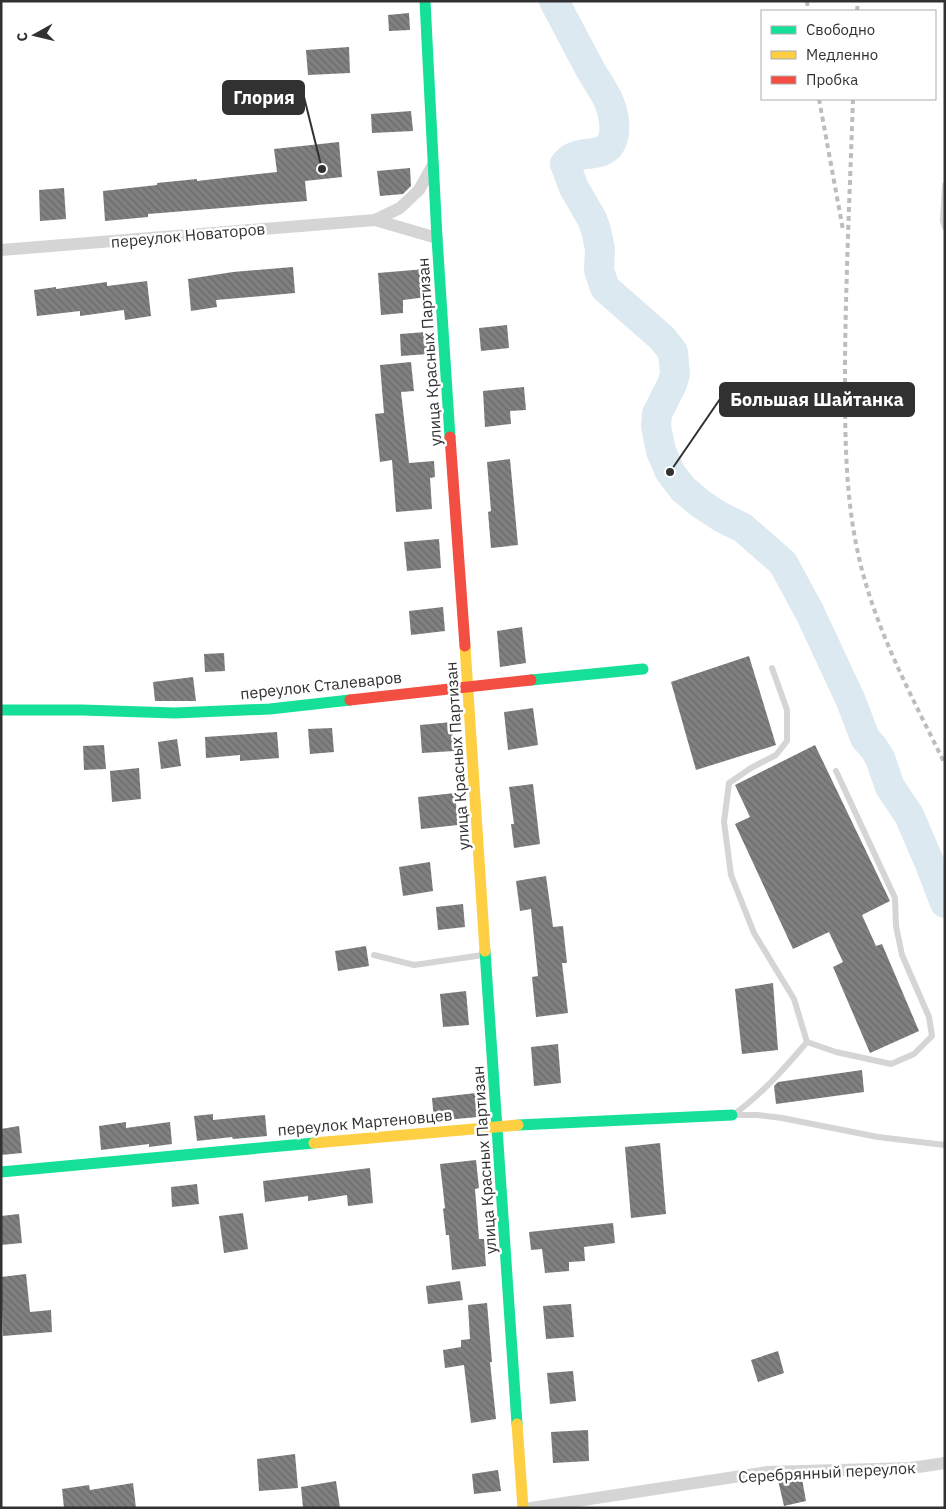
<svg xmlns="http://www.w3.org/2000/svg" width="946" height="1509" font-family="'IBM Plex Sans',sans-serif">
<style>
.lines{fill:none;stroke-linecap:round;stroke-linejoin:round}
.river{stroke:#dde9f0;stroke-width:30}
.building{fill:url(#building-back-hatch)}
.lane{stroke:#d5d5d5;stroke-width:6}
.street{stroke:#d5d5d5;stroke-width:12}
.fast{stroke:#16e098;stroke-width:11}
.slow{stroke:#ffcf43;stroke-width:11}
.jam{stroke:#f24e42;stroke-width:11}
.rail{stroke:#bdbdbd;stroke-width:4;stroke-dasharray:5 4;stroke-linecap:butt}
.labels{text-anchor:middle;dominant-baseline:central;stroke-width:5;stroke-linejoin:round;paint-order:stroke}
.street-label{font-size:16px;fill:#313131;stroke:#fff}
.leader{fill:none;stroke:#313131;stroke-width:2}
.callout-dot{fill:#313131;stroke:#fff;stroke-width:2}
.callout{fill:#313131;stroke:#313131;stroke-width:2}
.callout-label{font-size:18px;text-anchor:middle;font-weight:bold;fill:#fff}
</style>
<defs>
<pattern id="building-back-hatch" width="6" height="6" patternUnits="userSpaceOnUse" patternTransform="scale(1.25)"><rect width="6" height="6" fill="#808080"/><path d="M-1 5l2 2M0 0l6 6M5-1l2 2" fill="none" stroke="#696969"/></pattern>
</defs>
<rect width="100%" height="100%" fill="#fff"/>
<g class="lines">
<!-- river -->
<path class="river" d="M554,1C566,24 578,46 590,69C596,80 604,90 609,102C614,114 618,135 609,146C597,159 578,148 565,164L574,188L592,219L596,230L600,249L599,270L605,288L662,338L673,352L675,374L672,384L657,414L656,426L661,451L670,472L683,489L701,504L721,517L743,528L783,563L810,613L851,701L865,738L873,747L880,758L890,787L909,815L930,864L945,903"/>
</g>
<!-- building -->
<g class="building">
<path d="M409,13L410,30L389,31L388,15Z"/>
<path d="M349,47L350,73L308,75L306,50Z"/>
<path d="M411,111L413,131L372,133L371,114Z"/>
<path d="M339,142L342,177L305,181L307,201L148,214V217L105,221L103,191L157,185V183L197,179V181L277,172L274,149Z"/>
<path d="M410,168L411,186L403,194L380,196L377,171Z"/>
<path d="M64,188L66,219L40,221L39,190Z"/>
<path d="M293,267L295,293L216,300L217,307L191,311L188,279L233,272Z"/>
<path d="M425,269L427,297L403,300V313L381,315L378,273Z"/>
<path d="M147,281L151,316L125,320L124,310L80,316V311L37,316L34,290L56,287V289L107,282V286Z"/>
<path d="M507,325L509,348L481,351L479,328Z"/>
<path d="M426,332L428,354L401,356L400,334Z"/>
<path d="M411,362L414,391L401,392L409,463L434,461L435,477L430,478L432,509L396,512L392,460L380,462L375,414L384,413L380,365Z"/>
<path d="M524,387L526,410L510,411L511,424L485,427L483,391Z"/>
<path d="M510,459L518,545L491,548L488,512L491,511L487,462Z"/>
<path d="M439,539L441,568L407,571L404,542Z"/>
<path d="M443,607L445,631L411,635L409,611Z"/>
<path d="M522,627L526,663L500,667L497,631Z"/>
<path d="M224,653L225,671L205,672L204,654Z"/>
<path d="M749,656L776,745L696,770L671,682Z"/>
<path d="M193,677L196,701H155L153,682Z"/>
<path d="M533,708L538,745L508,750L504,712Z"/>
<path d="M452,722L454,751L422,753L420,725Z"/>
<path d="M332,728L334,752L310,754L308,729Z"/>
<path d="M277,732L279,758L240,761V755L206,758L205,737Z"/>
<path d="M177,739L181,766L161,769L158,742Z"/>
<path d="M104,745L106,769L84,770L83,746Z"/>
<path d="M815,745L890,901L862,915L876,946L882,944L919,1031L870,1053L833,967L843,962L829,932L793,949L735,824L750,817L735,785Z"/>
<path d="M139,768L141,799L112,802L110,771Z"/>
<path d="M533,784L540,844L514,848L511,824H514L509,787Z"/>
<path d="M455,793L458,825L421,829L418,797Z"/>
<path d="M430,862L433,891L403,896L399,867Z"/>
<path d="M546,876L553,927L563,926L567,963H562L568,1013L536,1017L532,977L538,976L531,909L520,911L516,881Z"/>
<path d="M463,904L465,927L438,930L436,907Z"/>
<path d="M366,946L369,966L338,971L335,951Z"/>
<path d="M773,983L778,1050L742,1054L735,989Z"/>
<path d="M466,991L469,1025L443,1027L440,994Z"/>
<path d="M558,1044L561,1083L534,1086L531,1047Z"/>
<path d="M862,1070L864,1092L776,1104L774,1086L778,1082Z"/>
<path d="M476,1093L478,1117L434,1121L432,1098Z"/>
<path d="M213,1114V1120L265,1115L267,1136L233,1139L232,1137L197,1141L194,1116Z"/>
<path d="M126,1122V1128L170,1122L172,1144L149,1147V1144L101,1150L99,1126Z"/>
<path d="M19,1126L22,1153L1,1155V1129Z"/>
<path d="M660,1143L666,1214L631,1218L625,1147Z"/>
<path d="M476,1160L479,1188L475,1189L479,1239H484L486,1266L452,1270L449,1235H446L443,1209L445,1208L440,1164Z"/>
<path d="M370,1168L373,1203L348,1206L347,1195L308,1201V1196L265,1202L263,1181Z"/>
<path d="M197,1184L199,1204L172,1207L171,1187Z"/>
<path d="M243,1213L248,1249L224,1253L219,1216Z"/>
<path d="M19,1214L22,1243L1,1245V1216Z"/>
<path d="M613,1223L615,1243L584,1247L585,1261L569,1262V1271L545,1273L542,1249L531,1250L529,1232Z"/>
<path d="M26,1274L30,1312L51,1310L52,1332L3,1336L1,1277Z"/>
<path d="M460,1281L463,1300L428,1304L426,1286Z"/>
<path d="M487,1303L492,1362H490L496,1419L471,1423L464,1365L445,1368L443,1350L461,1347V1340L470,1339L468,1305Z"/>
<path d="M571,1304L574,1337L546,1339L543,1306Z"/>
<path d="M778,1351L784,1373L758,1382L751,1360Z"/>
<path d="M573,1371L576,1401L550,1404L547,1373Z"/>
<path d="M588,1430L589,1461L553,1463L551,1432Z"/>
<path d="M295,1454L298,1488L259,1491L257,1459Z"/>
<path d="M498,1470L501,1491L474,1494L472,1474Z"/>
<path d="M802,1479L806,1501L784,1506L778,1480Z"/>
<path d="M336,1481L340,1508H303L301,1487Z"/>
<path d="M133,1483L136,1508H64L62,1489L89,1485L90,1490Z"/>
</g>
<g class="lines">
<!-- lane -->
<g class="lane">
<path d="M945,185L943,221L945,227"/>
<path d="M374,955L414,965L483,955"/>
<path d="M807,1042L836,1052L891,1064L914,1054L932,1036L929,1017L902,955L896,926L895,898L836,771"/>
<path d="M733,1115C761,1095 785,1068 807,1042L794,999L754,933L731,875L724,822L729,783L751,768L776,755L787,741V710L772,668"/>
<path d="M734,1115H757L782,1118L878,1137L945,1145"/>
</g>
<!-- street -->
<g class="street">
<path d="M375,220L437,238"/>
<path d="M1,250L375,220L400,208L419,190L433,165"/>
<path d="M531,1508L767,1472L911,1468L945,1463"/>
</g>
<!-- fast -->
<g class="fast">
<path d="M425,1L437,238L450,437"/>
<path d="M531,680L643,669"/>
<path d="M1,710H82L175,713L270,709L350,700"/>
<path d="M485,951L517,1424"/>
<path d="M518,1125L732,1115"/>
<path d="M1,1172L314,1143"/>
</g>
<!-- slow -->
<g class="slow">
<path d="M465,646L485,951"/>
<path d="M314,1143L518,1125"/>
<path d="M517,1424L523,1508"/>
</g>
<!-- jam -->
<g class="jam">
<path d="M450,437L465,646"/>
<path d="M350,700L531,680"/>
</g>
<!-- rail -->
<g class="rail">
<path d="M807,1L808,11"/>
<path d="M857,11L858,1"/>
<path d="M819,99L843,230"/>
<path d="M853,99C850,186 846,272 845,359C845,428 844,496 860,562C877,633 913,699 945,764"/>
</g>
</g>
<g class="labels">
<!-- street labels -->
<g class="street-label">
<text transform="translate(188 235) rotate(-5)">переулок Новаторов</text>
<text transform="translate(429 352) rotate(-94)">улица Красных Партизан</text>
<text transform="translate(321 685) rotate(-6)">переулок Сталеваров</text>
<text transform="translate(457 756) rotate(-94)">улица Красных Партизан</text>
<text transform="translate(365 1122) rotate(-5)">переулок Мартеновцев</text>
<text transform="translate(484 1160) rotate(-94)">улица Красных Партизан</text>
<text transform="translate(827 1472) rotate(-3)">Серебрянный переулок</text>
</g>
</g>
<!-- callouts -->
<path class="leader" d="M322 169L304 97M670 472L720 399"/>
<g class="callout-dot">
<circle cx="322" cy="169" r="5"/>
<circle cx="670" cy="472" r="5"/>
</g>
<g class="callout">
<rect x="223" y="81" width="81" height="33" rx="5"/>
<rect x="720" y="383" width="194" height="33" rx="5"/>
</g>
<g class="callout-label">
<text x="264" y="104">Глория</text>
<text x="817" y="406">Большая Шайтанка</text>
</g>
<!-- border -->
<rect width="946" height="1509" fill="none" stroke="#313131" stroke-width="5"/>
<!-- legend -->
<rect x="761" y="10" width="175" height="90" fill="#ffffff" stroke="#adadad"/>
<rect x="771" y="26" width="25" height="8" fill="#16e098" stroke="#adadad"/>
<text x="806" y="35" font-size="15" fill="#313131">Свободно</text>
<rect x="771" y="51" width="25" height="8" fill="#ffcf43" stroke="#adadad"/>
<text x="806" y="60" font-size="15" fill="#313131">Медленно</text>
<rect x="771" y="76" width="25" height="8" fill="#f24e42" stroke="#adadad"/>
<text x="806" y="85" font-size="15" fill="#313131">Пробка</text>
<!-- north arrow -->
<g transform="translate(35 35) rotate(262)" stroke="#ffffff" stroke-width="4" paint-order="stroke">
<path d="M0-4L9 19L0 12L-9 19Z" fill="#313131"/>
<text y="-8" font-size="14" font-weight="bold" text-anchor="middle" fill="#313131">С</text>
</g>
</svg>
